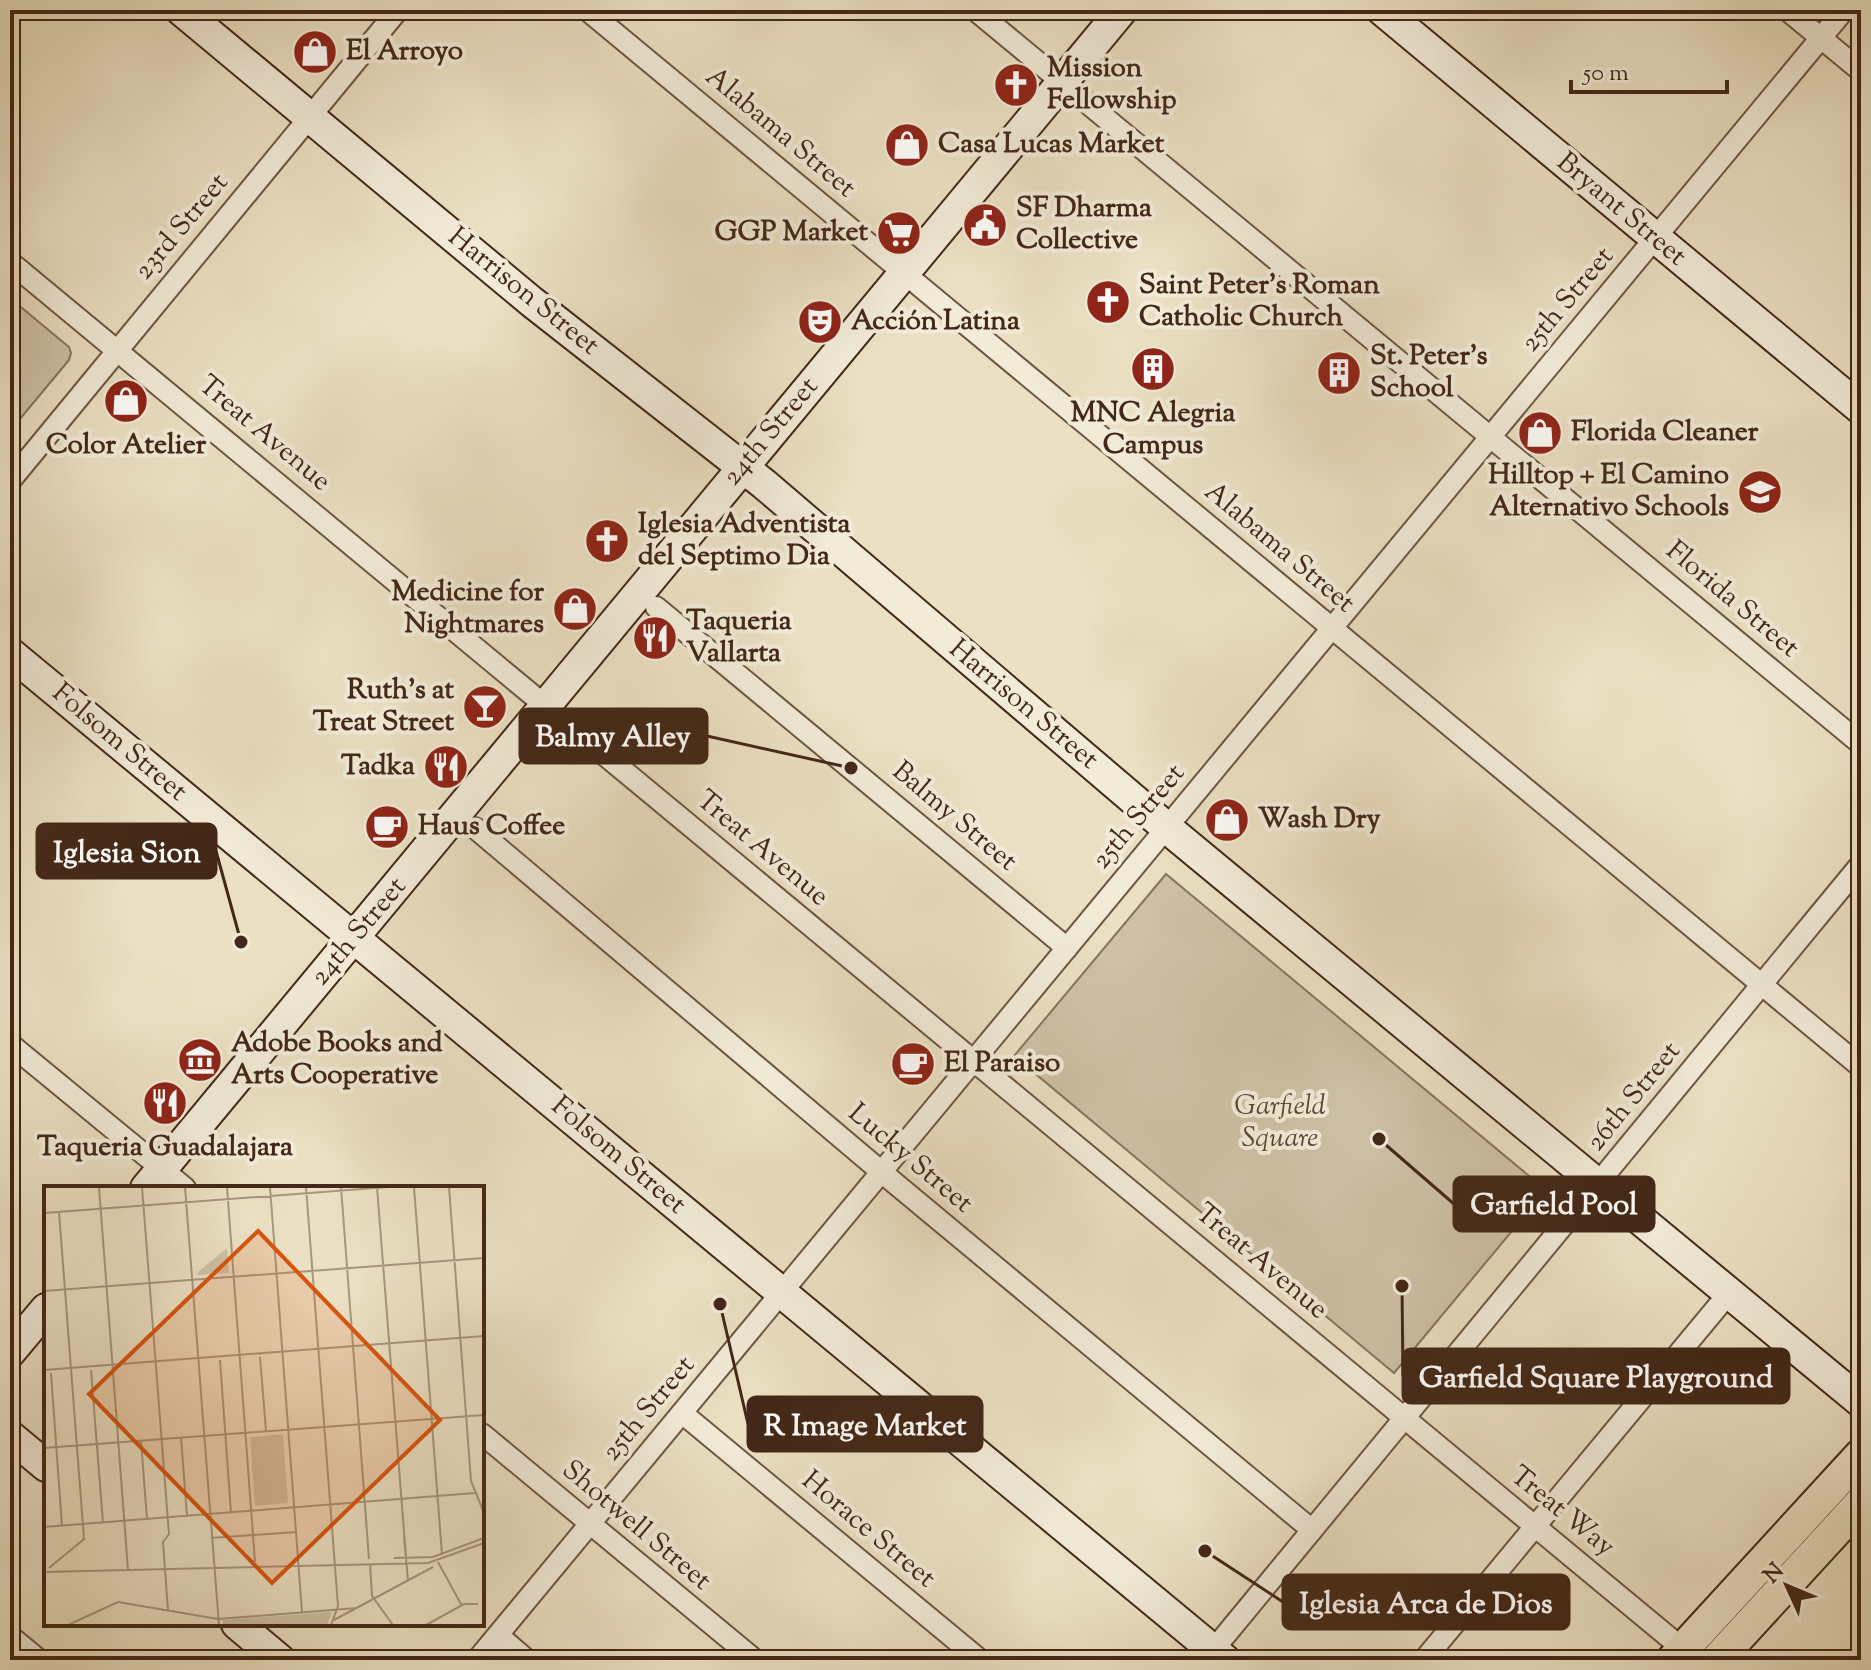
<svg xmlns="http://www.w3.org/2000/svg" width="1871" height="1670" font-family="'Sorts Mill Goudy',serif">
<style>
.green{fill:#cec1a6;stroke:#88745e;stroke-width:2}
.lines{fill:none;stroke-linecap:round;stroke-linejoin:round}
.street-casing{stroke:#6d5642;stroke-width:24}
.secondary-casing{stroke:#432817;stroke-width:34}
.primary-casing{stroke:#432817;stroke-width:36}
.street{stroke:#f2ebd8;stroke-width:20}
.secondary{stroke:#f2ebd8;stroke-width:30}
.primary{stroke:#ebe0c3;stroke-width:32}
.labels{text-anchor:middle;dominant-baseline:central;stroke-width:8;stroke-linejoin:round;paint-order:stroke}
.poi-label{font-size:28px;font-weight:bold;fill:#432817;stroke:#f2ebd8;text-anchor:start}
.street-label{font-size:28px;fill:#432817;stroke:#f2ebd8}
.park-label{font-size:28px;font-style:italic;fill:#5f4734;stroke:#f2ebd8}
.inset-road{fill:none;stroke:#a8967e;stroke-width:2}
.view{fill:#d8540d;fill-opacity:0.15;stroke:#d8540d;stroke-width:4}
.inset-edge{fill:none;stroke:#432817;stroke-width:4}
.leader{fill:none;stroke:#432817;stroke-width:3}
.callout-dot{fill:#432817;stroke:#f2ebd8;stroke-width:3}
.callout{fill:#432817;stroke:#432817;stroke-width:3}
.callout-label{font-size:30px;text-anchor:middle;font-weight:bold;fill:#fff}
</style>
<rect width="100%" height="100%" fill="#ebe0c3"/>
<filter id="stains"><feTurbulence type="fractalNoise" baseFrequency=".0025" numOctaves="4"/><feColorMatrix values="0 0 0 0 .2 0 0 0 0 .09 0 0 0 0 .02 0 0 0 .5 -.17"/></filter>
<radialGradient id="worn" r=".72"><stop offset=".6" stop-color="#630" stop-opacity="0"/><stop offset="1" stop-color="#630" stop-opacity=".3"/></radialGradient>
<!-- green -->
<g class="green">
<path d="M10,298L69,347L71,353L69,360L10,431Z"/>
<path d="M1166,874L1546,1190L1394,1373L1014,1056Z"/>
</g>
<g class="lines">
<!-- street casing -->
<g class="street-casing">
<g id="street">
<path d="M587,10L1861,1067"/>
<path d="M975,10L1861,744"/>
<path d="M1787,10L1861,71"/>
<path d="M10,262L1683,1649"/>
<path d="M10,481L398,10"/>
<path d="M656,607L1067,948"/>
<path d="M475,828L897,1185L1312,1530"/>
<path d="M10,1044L185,1188"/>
<path d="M682,1413L980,1660"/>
<path d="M482,1434L755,1660"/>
<path d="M498,1635L527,1660"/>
<path d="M10,1636L39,1660"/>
<path d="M477,1660L1844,10"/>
<path d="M1205,1660L1861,864"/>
<path d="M1424,1660L1729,1293"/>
</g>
</g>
<!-- secondary casing -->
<g class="secondary-casing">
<g id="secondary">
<path d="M181,10L532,302L764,484L1167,828L1861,1402"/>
<path d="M1382,10L1861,409"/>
<path d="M10,653L1225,1660"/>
<path d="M146,1188L1122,10"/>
<path d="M10,1352L46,1309"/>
<path d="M10,1436L46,1466"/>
<path d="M237,1624L280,1660"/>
</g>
</g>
<!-- primary casing -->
<g class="primary-casing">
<g id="primary">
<path d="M1673,1660L1861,1455"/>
<path d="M1717,1660L1861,1503"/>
</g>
</g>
<!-- street -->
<use href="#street" class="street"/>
<!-- secondary -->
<use href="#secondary" class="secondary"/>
<!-- primary -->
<use href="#primary" class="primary"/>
</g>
<!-- icons -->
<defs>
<g id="shop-disc" transform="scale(2.3)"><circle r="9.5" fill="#8f2418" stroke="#f2ebd8"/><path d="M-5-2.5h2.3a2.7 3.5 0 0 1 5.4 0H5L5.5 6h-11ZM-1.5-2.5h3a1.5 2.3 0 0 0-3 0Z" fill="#fff"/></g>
<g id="church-disc" transform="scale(2.3)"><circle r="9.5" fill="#8f2418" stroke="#f2ebd8"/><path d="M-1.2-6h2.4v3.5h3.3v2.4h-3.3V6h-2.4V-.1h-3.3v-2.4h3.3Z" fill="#fff"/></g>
<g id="civic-disc" transform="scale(2.3)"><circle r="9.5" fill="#8f2418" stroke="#f2ebd8"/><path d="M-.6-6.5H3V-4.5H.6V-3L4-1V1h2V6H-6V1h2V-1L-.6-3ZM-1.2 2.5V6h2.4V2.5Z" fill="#fff"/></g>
<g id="supermarket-disc" transform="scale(2.3)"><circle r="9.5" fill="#8f2418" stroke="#f2ebd8"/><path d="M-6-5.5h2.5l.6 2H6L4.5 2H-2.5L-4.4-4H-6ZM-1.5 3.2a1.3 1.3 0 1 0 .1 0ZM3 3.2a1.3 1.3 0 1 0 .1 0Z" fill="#fff"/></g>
<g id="theatre-disc" transform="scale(2.3)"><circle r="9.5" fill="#8f2418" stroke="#f2ebd8"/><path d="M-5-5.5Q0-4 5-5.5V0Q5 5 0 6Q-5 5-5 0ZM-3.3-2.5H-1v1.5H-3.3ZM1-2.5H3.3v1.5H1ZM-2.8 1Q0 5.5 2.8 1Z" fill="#fff"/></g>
<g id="building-disc" transform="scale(2.3)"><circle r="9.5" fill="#8f2418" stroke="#f2ebd8"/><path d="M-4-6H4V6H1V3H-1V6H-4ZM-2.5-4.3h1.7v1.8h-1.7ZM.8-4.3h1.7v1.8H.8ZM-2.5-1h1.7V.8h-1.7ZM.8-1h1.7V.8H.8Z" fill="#fff"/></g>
<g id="school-disc" transform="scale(2.3)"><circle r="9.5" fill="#8f2418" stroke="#f2ebd8"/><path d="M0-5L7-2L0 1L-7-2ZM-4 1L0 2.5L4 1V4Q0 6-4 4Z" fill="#fff"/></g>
<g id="restaurant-disc" transform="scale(2.3)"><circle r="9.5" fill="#8f2418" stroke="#f2ebd8"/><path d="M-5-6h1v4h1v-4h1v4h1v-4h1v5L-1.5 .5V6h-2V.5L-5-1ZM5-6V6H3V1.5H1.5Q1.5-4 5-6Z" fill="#fff"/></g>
<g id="bar-disc" transform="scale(2.3)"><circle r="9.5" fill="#8f2418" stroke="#f2ebd8"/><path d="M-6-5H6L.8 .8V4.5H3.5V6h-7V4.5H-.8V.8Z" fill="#fff"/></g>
<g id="cafe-disc" transform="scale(2.3)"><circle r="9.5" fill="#8f2418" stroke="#f2ebd8"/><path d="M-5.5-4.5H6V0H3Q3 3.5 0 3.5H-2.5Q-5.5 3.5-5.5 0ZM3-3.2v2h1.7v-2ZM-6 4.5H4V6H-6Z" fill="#fff"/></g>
<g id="museum-disc" transform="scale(2.3)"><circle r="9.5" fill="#8f2418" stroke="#f2ebd8"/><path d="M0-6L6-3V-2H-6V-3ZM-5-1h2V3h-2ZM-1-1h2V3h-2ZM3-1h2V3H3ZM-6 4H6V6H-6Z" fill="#fff"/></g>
</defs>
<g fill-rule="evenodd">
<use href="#shop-disc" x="315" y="52"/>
<use href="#church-disc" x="1016" y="85"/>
<use href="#shop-disc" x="907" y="145"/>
<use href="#civic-disc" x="985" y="225"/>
<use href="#supermarket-disc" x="899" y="233"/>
<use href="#church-disc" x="1108" y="302"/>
<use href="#theatre-disc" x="820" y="322"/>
<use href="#building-disc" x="1153" y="369"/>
<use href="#building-disc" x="1339" y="373"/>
<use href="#shop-disc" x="126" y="401"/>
<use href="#shop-disc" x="1540" y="433"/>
<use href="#school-disc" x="1760" y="492"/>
<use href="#church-disc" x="607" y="541"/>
<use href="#shop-disc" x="575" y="609"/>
<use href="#restaurant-disc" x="655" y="638"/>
<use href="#bar-disc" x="485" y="707"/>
<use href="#restaurant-disc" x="446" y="767"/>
<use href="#shop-disc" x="1227" y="820"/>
<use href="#cafe-disc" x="387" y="827"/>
<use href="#museum-disc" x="200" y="1060"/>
<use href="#cafe-disc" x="913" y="1064"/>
<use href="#restaurant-disc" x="165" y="1103"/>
</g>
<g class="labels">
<!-- poi labels -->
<g class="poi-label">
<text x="346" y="52">El Arroyo</text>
<text x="1047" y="69">Mission<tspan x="1047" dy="32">Fellowship</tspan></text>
<text x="938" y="145">Casa Lucas Market</text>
<text x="1016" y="209">SF Dharma<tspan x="1016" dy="32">Collective</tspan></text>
<text x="868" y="233" text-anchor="end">GGP Market</text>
<text x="1139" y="286">Saint Peter's Roman<tspan x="1139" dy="32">Catholic Church</tspan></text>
<text x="851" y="322">Acción Latina</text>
<text x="1370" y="357">St. Peter's<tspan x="1370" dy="32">School</tspan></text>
<text x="1153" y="414" text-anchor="middle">MNC Alegria<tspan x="1153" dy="32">Campus</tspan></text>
<text x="1571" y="433">Florida Cleaner</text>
<text x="126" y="446" text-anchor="middle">Color Atelier</text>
<text x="1729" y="476" text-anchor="end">Hilltop + El Camino<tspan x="1729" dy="32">Alternativo Schools</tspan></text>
<text x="638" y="525">Iglesia Adventista<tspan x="638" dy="32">del Septimo Dia</tspan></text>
<text x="544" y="593" text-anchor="end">Medicine for<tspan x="544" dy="32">Nightmares</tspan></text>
<text x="686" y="622">Taqueria<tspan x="686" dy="32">Vallarta</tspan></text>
<text x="454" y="691" text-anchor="end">Ruth’s at<tspan x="454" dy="32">Treat Street</tspan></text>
<text x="415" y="767" text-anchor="end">Tadka</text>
<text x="1258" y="820">Wash Dry</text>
<text x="418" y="827">Haus Coffee</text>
<text x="231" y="1044">Adobe Books and<tspan x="231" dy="32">Arts Cooperative</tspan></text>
<text x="944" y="1064">El Paraiso</text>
<text x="165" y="1148" text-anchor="middle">Taqueria Guadalajara</text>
</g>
<!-- street labels -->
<g class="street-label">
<text transform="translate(780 133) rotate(40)">Alabama Street</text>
<text transform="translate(1621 210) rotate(40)">Bryant Street</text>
<text transform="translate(182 227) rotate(-50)">23rd Street</text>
<text transform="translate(523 292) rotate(39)">Harrison Street</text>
<text transform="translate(1568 300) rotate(-50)">25th Street</text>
<text transform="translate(771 432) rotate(-50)">24th Street</text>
<text transform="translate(264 434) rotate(40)">Treat Avenue</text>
<text transform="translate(1279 548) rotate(40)">Alabama Street</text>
<text transform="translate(1732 600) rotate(40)">Florida Street</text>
<text transform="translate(1023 705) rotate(40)">Harrison Street</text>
<text transform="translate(119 743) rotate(40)">Folsom Street</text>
<text transform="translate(954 817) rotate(40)">Balmy Street</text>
<text transform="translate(1139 817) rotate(-50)">25th Street</text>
<text transform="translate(762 849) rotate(40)">Treat Avenue</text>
<text transform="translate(359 932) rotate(-50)">24th Street</text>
<text transform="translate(1634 1097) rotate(-51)">26th Street</text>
<text transform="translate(618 1156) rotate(40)">Folsom Street</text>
<text transform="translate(910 1159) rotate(40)">Lucky Street</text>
<text transform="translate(1261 1262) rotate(40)">Treat Avenue</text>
<text transform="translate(649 1409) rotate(-50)">25th Street</text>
<text transform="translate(1562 1512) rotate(39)">Treat Way</text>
<text transform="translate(636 1526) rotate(40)">Shotwell Street</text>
<text transform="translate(868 1530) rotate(40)">Horace Street</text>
</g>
<!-- park labels -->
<g class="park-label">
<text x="1280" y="1107">Garfield<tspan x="1280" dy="32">Square</tspan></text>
</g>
</g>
<!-- overview -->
<g transform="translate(44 1186)">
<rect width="440" height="440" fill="#ebe0c3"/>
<path d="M183,62L185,87L154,89L153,87ZM239,248L244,317L211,320L206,251ZM288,426L283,439H179V434Z" fill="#cec1a6"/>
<path class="inset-road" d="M55,1L84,384M98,1L125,348L119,356L124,424M141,1L175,439M183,1L211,376M226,1L258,426M262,1L294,420L287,439M297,1L325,373M333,1L362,371M370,1L398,369M405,1L427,295L440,327M0,27L344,1M0,105L440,72M216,171L222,245M176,174L187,327M0,184L440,150M47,184L59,337M7,187L18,340M137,252L143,330M97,255L103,333M0,262L440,229M0,341L431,307M360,351L364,394M167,352L252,346M350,372L389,371L440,352M394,376L418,420M326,378L328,410L349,439M5,382L40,353L15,26M0,386L384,377L440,357M290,434L389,381M24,439L74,416L174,433L313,422M382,439L420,418H434"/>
<path class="view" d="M214,45L396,234L228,397L45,208Z"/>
<rect width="440" height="440" class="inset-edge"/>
</g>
<!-- callouts -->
<path class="leader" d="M851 768L707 736M241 942L216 851M1379 1139L1454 1204M1402 1286L1403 1376M720 1304L748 1424M1205 1551L1283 1602"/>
<g class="callout-dot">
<circle cx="851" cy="768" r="8"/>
<circle cx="241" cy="942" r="8"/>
<circle cx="1379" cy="1139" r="8"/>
<circle cx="1402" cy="1286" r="8"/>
<circle cx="720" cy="1304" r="8"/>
<circle cx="1205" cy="1551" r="8"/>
</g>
<g class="callout">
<rect x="520" y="709" width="187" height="54" rx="8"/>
<rect x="37" y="824" width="179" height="54" rx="8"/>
<rect x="1454" y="1177" width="200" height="54" rx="8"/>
<rect x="1403" y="1349" width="386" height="54" rx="8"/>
<rect x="748" y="1397" width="234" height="54" rx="8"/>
<rect x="1283" y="1575" width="286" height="54" rx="8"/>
</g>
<g class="callout-label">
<text x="613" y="746">Balmy Alley</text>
<text x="127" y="862">Iglesia Sion</text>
<text x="1554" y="1214">Garfield Pool</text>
<text x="1596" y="1387">Garfield Square Playground</text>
<text x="865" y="1435">R Image Market</text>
<text x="1426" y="1613">Iglesia Arca de Dios</text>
</g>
<!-- margin -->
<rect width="1871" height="1670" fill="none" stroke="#ebe0c3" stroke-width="40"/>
<rect x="12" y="12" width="1847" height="1646" fill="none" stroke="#432817" stroke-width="4"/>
<rect x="20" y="20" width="1831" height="1630" fill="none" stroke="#432817" stroke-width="2"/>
<!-- north arrow -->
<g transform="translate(1787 1586) rotate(314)" stroke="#f2ebd8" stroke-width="6" paint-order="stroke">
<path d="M0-6L14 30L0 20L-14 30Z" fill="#432817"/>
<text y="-12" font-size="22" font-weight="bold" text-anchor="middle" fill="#432817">N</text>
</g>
<!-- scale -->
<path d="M1571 80v12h156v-12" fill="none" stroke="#432817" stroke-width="4"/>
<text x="1583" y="80" font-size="24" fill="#432817" stroke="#f2ebd8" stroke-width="6" paint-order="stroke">50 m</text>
<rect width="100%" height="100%" filter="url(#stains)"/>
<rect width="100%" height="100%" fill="url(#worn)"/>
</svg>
